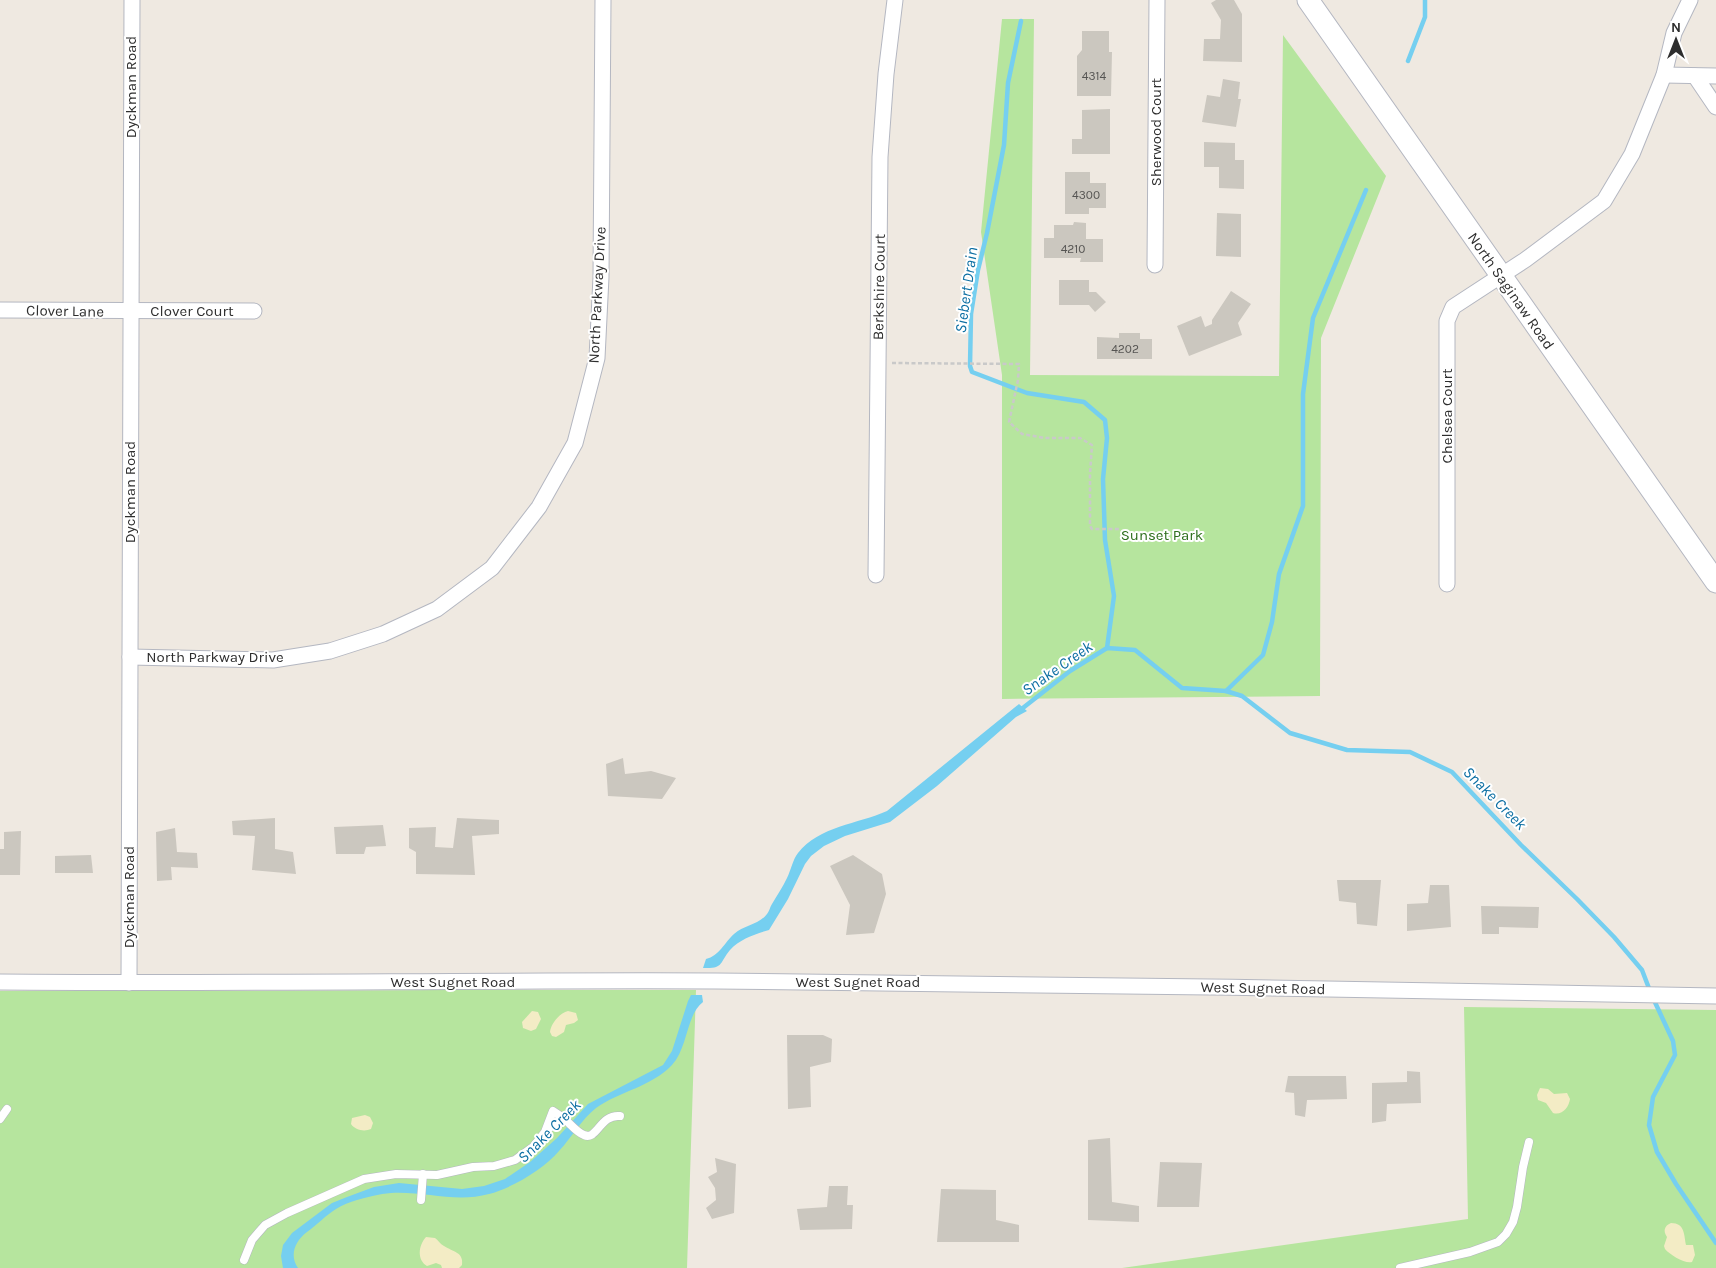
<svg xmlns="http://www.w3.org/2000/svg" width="1716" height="1268" font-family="Karla,sans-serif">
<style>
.green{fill:#b6e59e}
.sand{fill:#f3ecc5}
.water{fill:#75cff0}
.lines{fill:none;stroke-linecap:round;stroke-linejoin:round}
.stream{stroke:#75cff0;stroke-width:4.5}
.building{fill:#cbc7bf}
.lane-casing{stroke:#b4b7c1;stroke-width:9}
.street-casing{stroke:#b4b7c1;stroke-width:17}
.secondary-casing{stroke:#b4b7c1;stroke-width:23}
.path{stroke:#c9c9c9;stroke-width:2.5;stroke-dasharray:4 2.5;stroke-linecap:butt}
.lane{stroke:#fff;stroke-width:8}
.street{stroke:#fff;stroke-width:15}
.secondary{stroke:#fff;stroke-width:21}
.labels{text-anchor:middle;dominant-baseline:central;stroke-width:4;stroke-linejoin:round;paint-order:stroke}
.number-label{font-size:12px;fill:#555452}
.street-label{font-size:15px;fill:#2e2e2e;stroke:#fff}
.park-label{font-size:15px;fill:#2c6e1b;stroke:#fff}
.water-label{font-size:16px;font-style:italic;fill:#0d6fa3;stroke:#fff}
</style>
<rect width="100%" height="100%" fill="#efe9e1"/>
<!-- green -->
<g class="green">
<path d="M1002,19H1034L1030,375L1279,376L1283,35L1386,176L1321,338L1320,696L1002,699V375L981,232Z"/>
<path d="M436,990H696L687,1268H0V991H245Z"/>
<path d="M1464,1007L1716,1010V1268H1122L1468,1219Z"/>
</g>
<!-- sand -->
<g class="sand">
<path d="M532,1011L538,1012L541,1019L536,1029L531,1031L523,1028L522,1022Z"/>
<path d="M568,1011L576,1013L578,1020L574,1023L566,1025L564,1032L556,1037L552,1036L550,1032C551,1023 560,1013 568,1011Z"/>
<path d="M1540,1088L1548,1089L1554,1094L1567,1093L1570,1099C1569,1107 1562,1116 1553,1113L1546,1103L1538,1100L1537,1095Z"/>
<path d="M365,1115L370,1117L373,1123L371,1129C364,1132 355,1130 351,1124L352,1118Z"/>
<path d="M1671,1223C1685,1223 1684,1235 1686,1245H1693L1695,1255L1692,1262C1685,1264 1670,1255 1665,1249L1664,1246L1667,1237C1663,1231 1664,1226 1671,1223Z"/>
<path d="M426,1237L435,1238C438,1240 440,1244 444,1246C453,1252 464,1252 462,1265L459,1268H442L441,1265L436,1263L427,1266C417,1260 418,1246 426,1237Z"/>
</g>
<!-- water -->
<g class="water">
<path d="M1019,704L1027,711L1016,717L937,786L890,822L845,836L824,846L811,856L805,864L788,899L769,930C755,934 740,939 730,950C719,963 724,969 703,968L706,959C719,956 725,942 734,934C744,925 759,925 767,914C769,912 770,907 772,904C777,895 783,887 787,878C791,870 793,859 798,853C819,826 858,824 887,811Z"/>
<path d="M691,995H702L703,1002C686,1015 688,1048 672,1065C651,1087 620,1091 596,1108C581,1120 572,1137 559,1151C544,1169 512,1188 489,1194C456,1203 424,1191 391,1193C379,1194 368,1197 357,1200C350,1202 342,1205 336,1209C326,1215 317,1225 307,1232C295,1241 289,1255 298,1268H283L281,1256L283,1245L292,1233L332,1203L347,1197L374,1187L399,1183L462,1189L484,1186L505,1179L530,1162L557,1138L588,1104L663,1065L672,1051L688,1001Z"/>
</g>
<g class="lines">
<!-- stream -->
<g class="stream">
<path d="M1021,21L1008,83L1004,145L987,233L978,270L971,314L970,366L972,372L1027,393L1084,402L1105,420L1107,438L1103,479L1105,540L1114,596L1107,648"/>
<path d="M1408,61L1425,17V0"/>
<path d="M1226,691L1263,655L1272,622L1279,574L1303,506V394L1313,318L1366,190"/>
<path d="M1019,711L1070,671L1107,648L1135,650L1182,688L1226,691L1242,696L1290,733L1347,750L1410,752L1452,772L1521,845L1577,899L1614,937L1642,970L1650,991"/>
<path d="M1653,998L1673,1041L1675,1055L1653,1097L1649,1125L1657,1152L1676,1184L1716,1243"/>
</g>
</g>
<!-- building -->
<g class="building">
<path d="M1216,0H1234L1242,14V62L1203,61L1204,39H1220L1221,20L1211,3Z"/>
<path d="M1082,31H1109V52H1112L1111,96H1077V56L1082,50Z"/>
<path d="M1223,79L1240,82L1238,99H1241L1236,127L1202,122L1207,95L1220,97Z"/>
<path d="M1110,109V154H1072V139H1082V110Z"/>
<path d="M1204,142L1235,143V160H1244V189L1219,188V167H1204Z"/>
<path d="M1065,172H1090V183H1106V208H1089V214H1065Z"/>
<path d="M1217,213L1241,214V257L1216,256Z"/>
<path d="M1074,222L1086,223V239H1103V262H1080L1081,258H1044V238H1054V225H1073Z"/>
<path d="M1059,280H1089V292H1096L1106,302L1095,312L1089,305H1059Z"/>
<path d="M1231,291L1251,304L1238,323L1242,335L1189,356L1177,326L1201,316L1205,327L1212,324V320Z"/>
<path d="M1119,333H1140V339H1152V359H1097V337L1119,338Z"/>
<path d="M623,758L625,774L651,771L676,778L662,799L608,796L606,764Z"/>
<path d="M275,818V849L293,852L296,874L252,870L255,836L233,835L232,821Z"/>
<path d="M457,818L499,820V834L472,836L475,875L416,874V852L409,848V828L436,827L435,847L453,848Z"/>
<path d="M383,825L386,846L366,847L364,854H336L334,827Z"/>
<path d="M175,828L177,852L197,853L198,868L171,867L172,880L157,881L156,832Z"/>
<path d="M21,831L20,875H0V849H4V832Z"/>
<path d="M91,855L93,873H55V856Z"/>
<path d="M853,855L882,874L886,894L874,933L846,935L850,905L830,866Z"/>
<path d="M1337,880H1381L1377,926L1357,924L1356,903L1339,901Z"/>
<path d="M1430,885H1449L1451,927L1407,931V904L1428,903Z"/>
<path d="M1481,906L1539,907L1538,928L1499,927V934H1482Z"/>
<path d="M787,1035H823L832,1039L831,1062L810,1067L811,1107L788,1109Z"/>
<path d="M1407,1071L1420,1072L1421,1103L1387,1104L1386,1121L1372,1123V1083L1407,1082Z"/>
<path d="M1288,1076H1346L1347,1099L1307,1100L1305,1117L1295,1115L1294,1093L1285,1092Z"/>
<path d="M1110,1138L1112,1202L1139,1206V1222L1088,1220V1140Z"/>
<path d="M715,1158L736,1164L734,1213L712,1219L706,1208L716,1200L715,1188L708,1177L717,1172Z"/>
<path d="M1160,1162L1202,1163L1199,1207H1157Z"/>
<path d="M829,1186H848L847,1205H853L852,1229L800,1230L797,1209L827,1207Z"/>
<path d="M941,1189L996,1190V1220L1019,1225V1242H937Z"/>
</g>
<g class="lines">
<!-- lane casing -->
<g class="lane-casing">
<g id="lane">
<path d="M562,1117C569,1122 576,1132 584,1135C597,1141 600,1114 620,1116"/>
<path d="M0,1119L7,1109"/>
<path d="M421,1200L423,1174"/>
<path d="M244,1260L252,1240L265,1225L287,1213L364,1179L396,1174L437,1175L473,1167L494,1166L515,1160L533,1147L545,1132L553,1111L562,1117L545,1132"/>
<path d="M1400,1268L1470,1252L1498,1242L1506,1234L1513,1222L1517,1207L1523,1167L1529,1142"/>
</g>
</g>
<!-- street casing -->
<g class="street-casing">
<g id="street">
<path d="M1664,75L1716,76"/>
<path d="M1695,76L1716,107"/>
<path d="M1155,265L1157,0"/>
<path d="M0,310L254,311"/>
<path d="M876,575L880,157L886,74L895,0"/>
<path d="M1447,584V321L1453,307L1525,260L1604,201L1632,154L1664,75L1674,33L1690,0"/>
<path d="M130,657L273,660L330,651L383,634L437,609L492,568L539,507L575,443L597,358L601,277L603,0"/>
<path d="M0,982C239,984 477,980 716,981C1049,983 1383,990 1716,996"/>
<path d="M129,983L132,0"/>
</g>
</g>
<!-- secondary casing -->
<g class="secondary-casing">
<path id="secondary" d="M1308,0L1716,582"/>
</g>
<!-- path -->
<path class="path" d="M892,363L1019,364L1018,380L1009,422L1022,434L1045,438H1080L1092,445L1090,474V526L1092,529H1119"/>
<!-- lane -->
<use href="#lane" class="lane"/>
<!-- street -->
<use href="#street" class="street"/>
<!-- secondary -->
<use href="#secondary" class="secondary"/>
</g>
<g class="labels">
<!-- number labels -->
<g class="number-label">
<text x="1094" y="76">4314</text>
<text x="1086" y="195">4300</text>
<text x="1073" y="249">4210</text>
<text x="1125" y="349">4202</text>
</g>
<!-- street labels -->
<g class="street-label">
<text transform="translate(131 87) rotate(-90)">Dyckman Road</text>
<text transform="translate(1156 132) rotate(-90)">Sherwood Court</text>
<text transform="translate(879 287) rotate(-89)">Berkshire Court</text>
<text transform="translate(1511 291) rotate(55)">North Saginaw Road</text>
<text transform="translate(597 295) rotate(-87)">North Parkway Drive</text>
<text transform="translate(65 311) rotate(1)">Clover Lane</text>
<text x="192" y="311">Clover Court</text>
<text transform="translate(1447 416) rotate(-90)">Chelsea Court</text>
<text transform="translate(130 492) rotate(-90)">Dyckman Road</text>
<text x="215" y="657">North Parkway Drive</text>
<text transform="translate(129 897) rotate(-90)">Dyckman Road</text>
<text x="453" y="982">West Sugnet Road</text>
<text x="858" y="982">West Sugnet Road</text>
<text transform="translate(1263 988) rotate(1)">West Sugnet Road</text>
</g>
<!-- park labels -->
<g class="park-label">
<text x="1162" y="535">Sunset Park</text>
</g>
<!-- water labels -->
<g class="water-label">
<text transform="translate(966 290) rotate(-82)">Siebert Drain</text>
<text transform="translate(1057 668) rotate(-35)">Snake Creek</text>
<text transform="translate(1495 798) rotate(45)">Snake Creek</text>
<text transform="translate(549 1131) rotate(-45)">Snake Creek</text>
</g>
</g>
<!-- north arrow -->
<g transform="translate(1676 40)" stroke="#ffffff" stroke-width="4" paint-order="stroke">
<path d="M0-4L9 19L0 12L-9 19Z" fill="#2e2e2e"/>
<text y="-8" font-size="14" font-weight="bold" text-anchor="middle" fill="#2e2e2e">N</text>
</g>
</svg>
